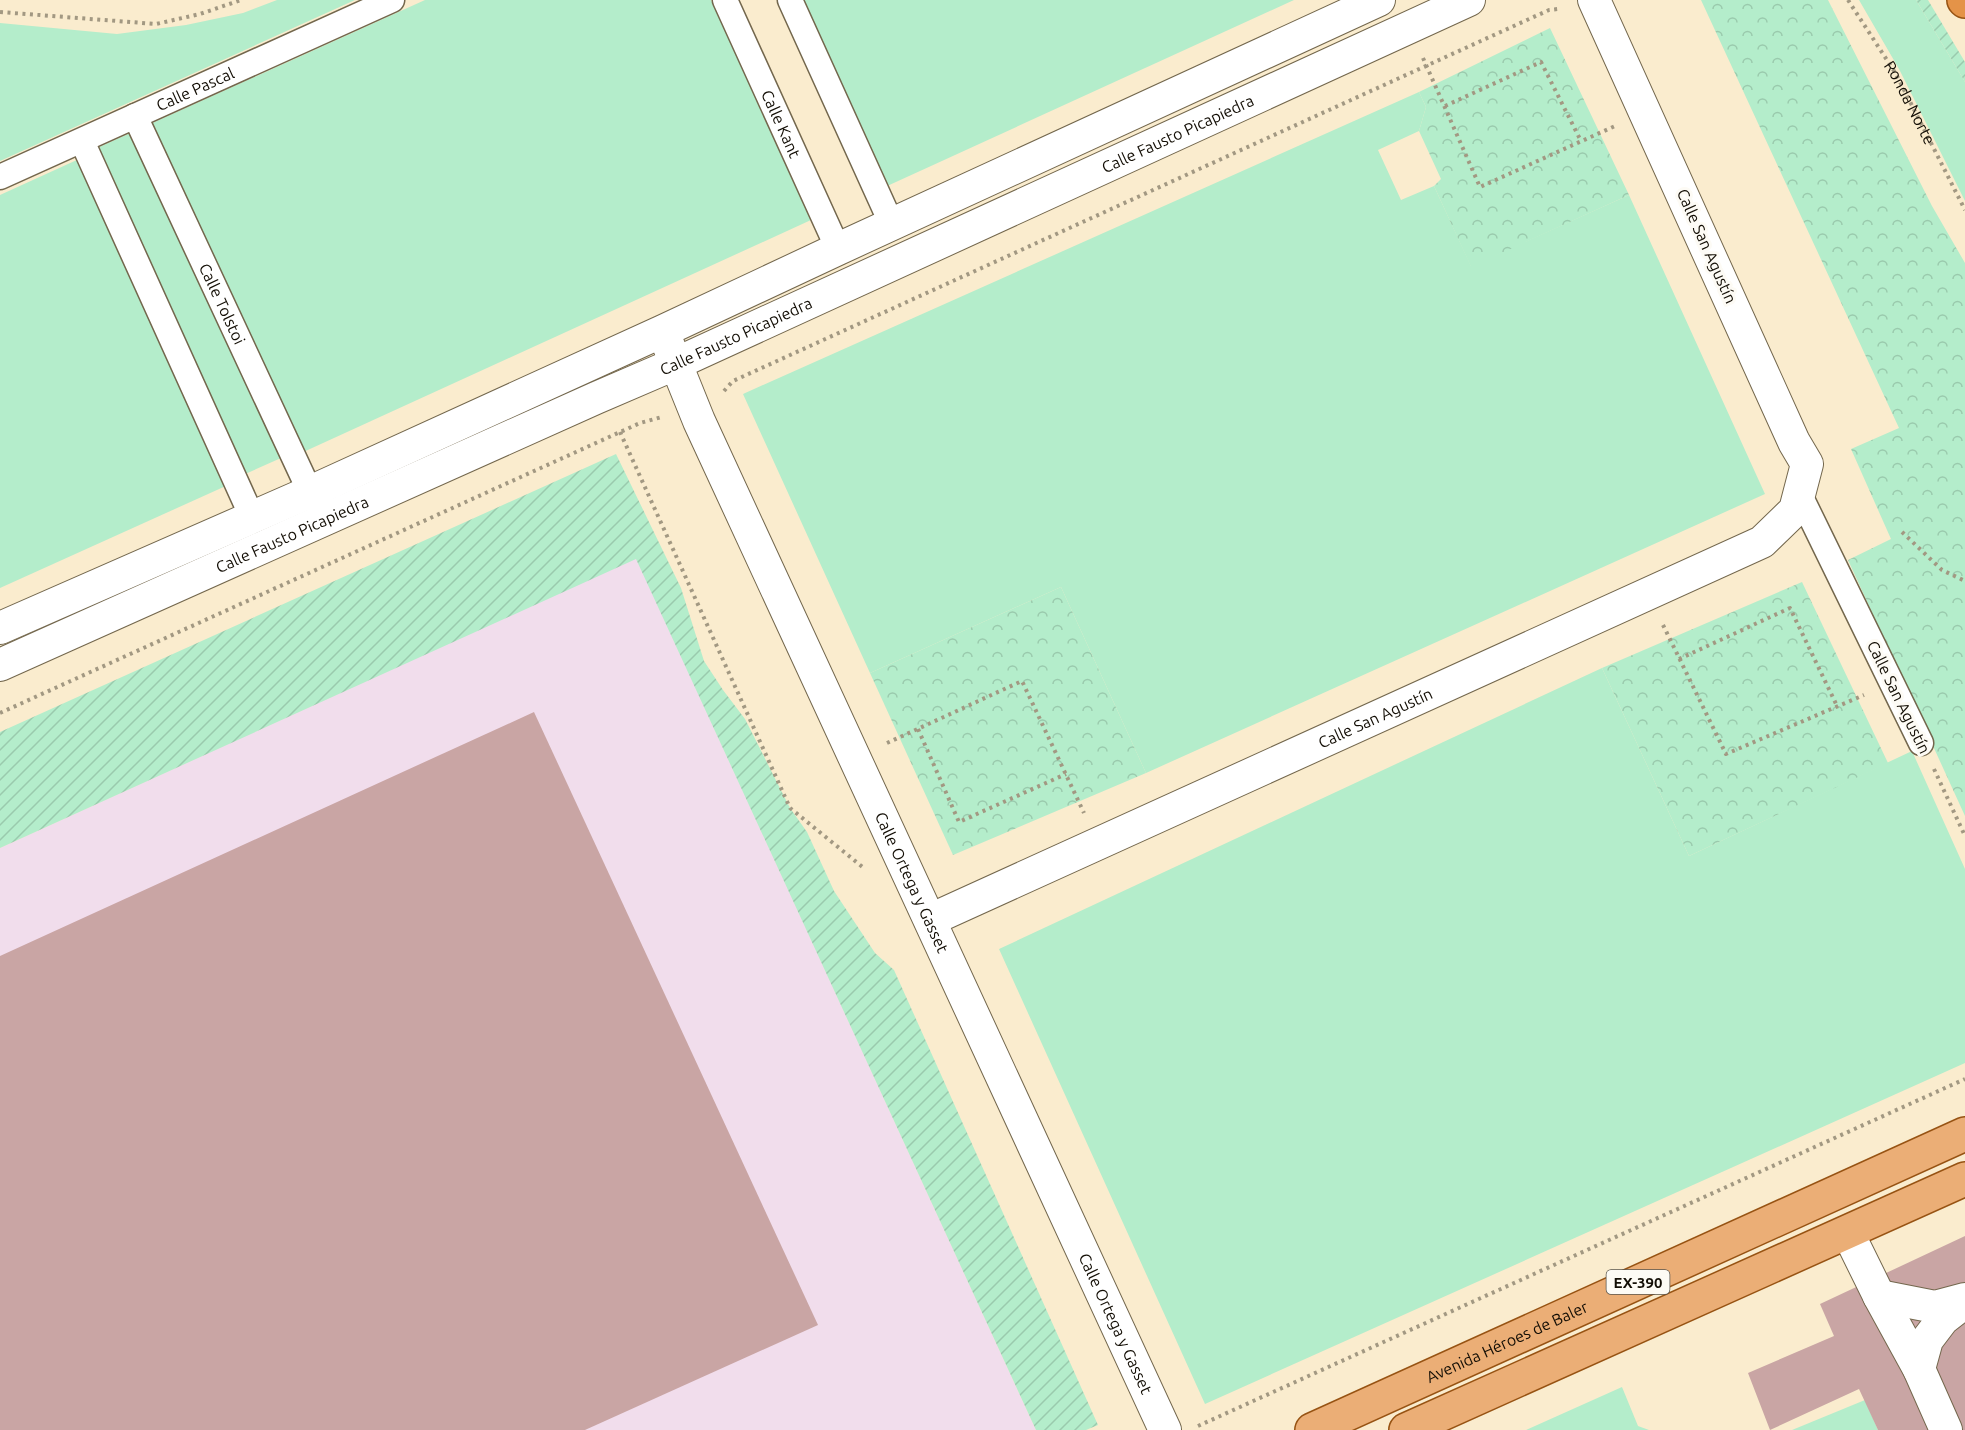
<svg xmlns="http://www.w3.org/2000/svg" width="1965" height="1430" font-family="Ubuntu,sans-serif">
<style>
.commercial{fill:#f1ddec}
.grass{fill:#b4edcb}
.park{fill:url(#park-crowns)}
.garden{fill:url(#garden-furrows)}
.building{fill:#c9a5a4}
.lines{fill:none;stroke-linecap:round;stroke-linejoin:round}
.pedestrian-casing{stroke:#73674d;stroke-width:27}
.minor-casing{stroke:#73674d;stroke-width:34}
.primary-casing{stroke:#975313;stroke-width:36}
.trunk-casing{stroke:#975313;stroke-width:36}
.path{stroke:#a29882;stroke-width:4;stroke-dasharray:3 4.5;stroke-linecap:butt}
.pedestrian{stroke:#fff;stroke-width:24}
.minor{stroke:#fff;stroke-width:32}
.primary{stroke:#ebae76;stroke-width:33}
.trunk{stroke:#e49348;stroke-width:33}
.labels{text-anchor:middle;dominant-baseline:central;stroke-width:6;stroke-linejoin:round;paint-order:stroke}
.shield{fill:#fdfbf5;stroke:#59554d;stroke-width:1.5}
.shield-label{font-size:15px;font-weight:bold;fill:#130e05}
.street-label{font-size:16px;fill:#130e05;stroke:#fdfbf5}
</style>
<defs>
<pattern id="park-crowns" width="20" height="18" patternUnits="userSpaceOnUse" patternTransform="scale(1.5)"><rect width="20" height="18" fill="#b4edcb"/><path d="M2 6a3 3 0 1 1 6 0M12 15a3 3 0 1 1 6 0" fill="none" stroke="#9acaad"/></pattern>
<pattern id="garden-furrows" width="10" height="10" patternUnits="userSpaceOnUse" patternTransform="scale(1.5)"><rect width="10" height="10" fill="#b4edcb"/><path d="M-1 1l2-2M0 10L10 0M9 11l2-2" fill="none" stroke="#9acaad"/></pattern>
</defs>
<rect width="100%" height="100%" fill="#faecce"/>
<!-- commercial -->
<path class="commercial" d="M636,558L1036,1430H0V848Z"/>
<!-- grass -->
<g class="grass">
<path d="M277,0H355L0,161V23L117,34L186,25L243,13Z"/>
<path d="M425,0H711L811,220L299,454L148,125Z"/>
<path d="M799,0H1294L885,187Z"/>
<path d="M1859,0H1916L1965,82V201L1899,69Z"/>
<path d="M1419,92L1426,107L1419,131L1378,150L1401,200L1434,186L1471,266L1629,195L1765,494L1146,773L1061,587L870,673L743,394Z"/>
<path d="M135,131L281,458L243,475L97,148Z"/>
<path d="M79,159L228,485L0,588V195Z"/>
<path d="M1602,668L1689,856L1912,751L1965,869V1063L1205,1404L999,949Z"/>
<path d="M1622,1387L1638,1426L1649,1430H1526Z"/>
<path d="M1865,1400L1878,1430H1792Z"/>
</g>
<!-- park -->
<g class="park">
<path d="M1701,0H1828L1932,206L1965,263V816L1848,560L1891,539L1851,449L1899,428Z"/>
<path d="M1550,28L1629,195L1471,267L1434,186L1441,179L1419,131L1426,107L1419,92Z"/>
<path d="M1802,582L1888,763L1689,856L1602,668Z"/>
<path d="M1061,587L1146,773L953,855L870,673Z"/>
</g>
<!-- garden -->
<g class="garden">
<path d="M1916,0H1928L1965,62V82Z"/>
<path d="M616,454L681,588L704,661L723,690L745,719L790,808L807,832L834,891L875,953L894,970L1098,1425L1086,1430H1036L636,559L0,848V732Z"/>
</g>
<!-- building -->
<g class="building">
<path d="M534,712L818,1325L585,1430H0V956Z"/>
<path d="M1965,1236V1430H1878L1859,1389L1770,1430L1748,1373L1834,1336L1820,1304Z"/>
</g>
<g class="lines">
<!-- pedestrian casing -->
<g class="pedestrian-casing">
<g id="pedestrian">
<path id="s2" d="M725,0L838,249"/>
<path d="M790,0L892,225"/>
<path id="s3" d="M135,116L310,492"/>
<path d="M82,141L252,517"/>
<path id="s4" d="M0,177L392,0"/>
<path d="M1799,493L1921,743"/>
</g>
</g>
<!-- minor casing -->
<g class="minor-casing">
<g id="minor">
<path id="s5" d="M668,344L699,421L1165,1430"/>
<path d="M0,628L310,492L663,331L838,249L1379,0"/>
<path id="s6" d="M0,665L596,398L675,364L1469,0"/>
<path id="s7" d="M930,920L1762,542L1795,510L1807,464L1794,442L1594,0"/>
<path d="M1848,1233L1879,1296L1919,1369L1946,1430"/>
<path d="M1879,1296L1935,1307L1965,1299"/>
<path d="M1919,1369L1927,1340L1943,1319L1965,1302"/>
</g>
</g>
<!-- primary casing -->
<g class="primary-casing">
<g id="primary">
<path id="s8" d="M1312,1430L1965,1134"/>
<path d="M1406,1430L1965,1179"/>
</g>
</g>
<!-- trunk casing -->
<g class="trunk-casing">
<path id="trunk" d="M1964,0L1965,1"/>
</g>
<!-- path -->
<g class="path">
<path id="s1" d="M1848,0L1896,74L1965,210"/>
<path d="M0,12L156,24L200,14L241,0"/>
<path d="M1423,58L1480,187L1615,126"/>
<path d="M1445,106L1541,62L1581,141"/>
<path d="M724,391L733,381L1549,10L1558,9L1560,12"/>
<path d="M620,432L790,808L865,869"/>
<path d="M1902,532L1942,570L1965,581"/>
<path d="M1663,625L1726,754L1864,695"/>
<path d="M1679,659L1790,608L1837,706"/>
<path d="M0,713L640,423L662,417"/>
<path d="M918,729L959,822L1066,774"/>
<path d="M887,743L1022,681L1084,813"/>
<path d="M1934,769L1965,836"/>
<path d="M1198,1426L1965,1079"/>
</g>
<!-- pedestrian -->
<use href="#pedestrian" class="pedestrian"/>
<!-- minor -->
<use href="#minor" class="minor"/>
<!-- primary -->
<use href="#primary" class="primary"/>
<!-- trunk -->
<use href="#trunk" class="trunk"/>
</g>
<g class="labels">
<!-- shield labels -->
<rect class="shield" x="1606.5" y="1270" width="63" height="24" rx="4.5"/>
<g class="shield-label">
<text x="1638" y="1282">EX-390</text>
</g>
<!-- street labels -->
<g class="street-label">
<text stroke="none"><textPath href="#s4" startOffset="214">Calle Pascal</textPath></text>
<text stroke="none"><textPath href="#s1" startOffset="120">Ronda Norte</textPath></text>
<text stroke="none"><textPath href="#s2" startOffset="136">Calle Kant</textPath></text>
<text stroke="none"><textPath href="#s6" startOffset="1292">Calle Fausto Picapiedra</textPath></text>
<text transform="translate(1707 246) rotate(66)">Calle San Agustín</text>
<text stroke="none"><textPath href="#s3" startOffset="207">Calle Tolstoi</textPath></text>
<text stroke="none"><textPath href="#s6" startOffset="806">Calle Fausto Picapiedra</textPath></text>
<text stroke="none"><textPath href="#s6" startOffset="320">Calle Fausto Picapiedra</textPath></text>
<text transform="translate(1899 697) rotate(64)">Calle San Agustín</text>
<text stroke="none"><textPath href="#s7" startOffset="489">Calle San Agustín</textPath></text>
<text stroke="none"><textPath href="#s5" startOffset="591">Calle Ortega y Gasset</textPath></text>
<text stroke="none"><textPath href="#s5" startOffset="1077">Calle Ortega y Gasset</textPath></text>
<text stroke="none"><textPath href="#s8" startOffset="214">Avenida Héroes de Baler</textPath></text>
</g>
</g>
</svg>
